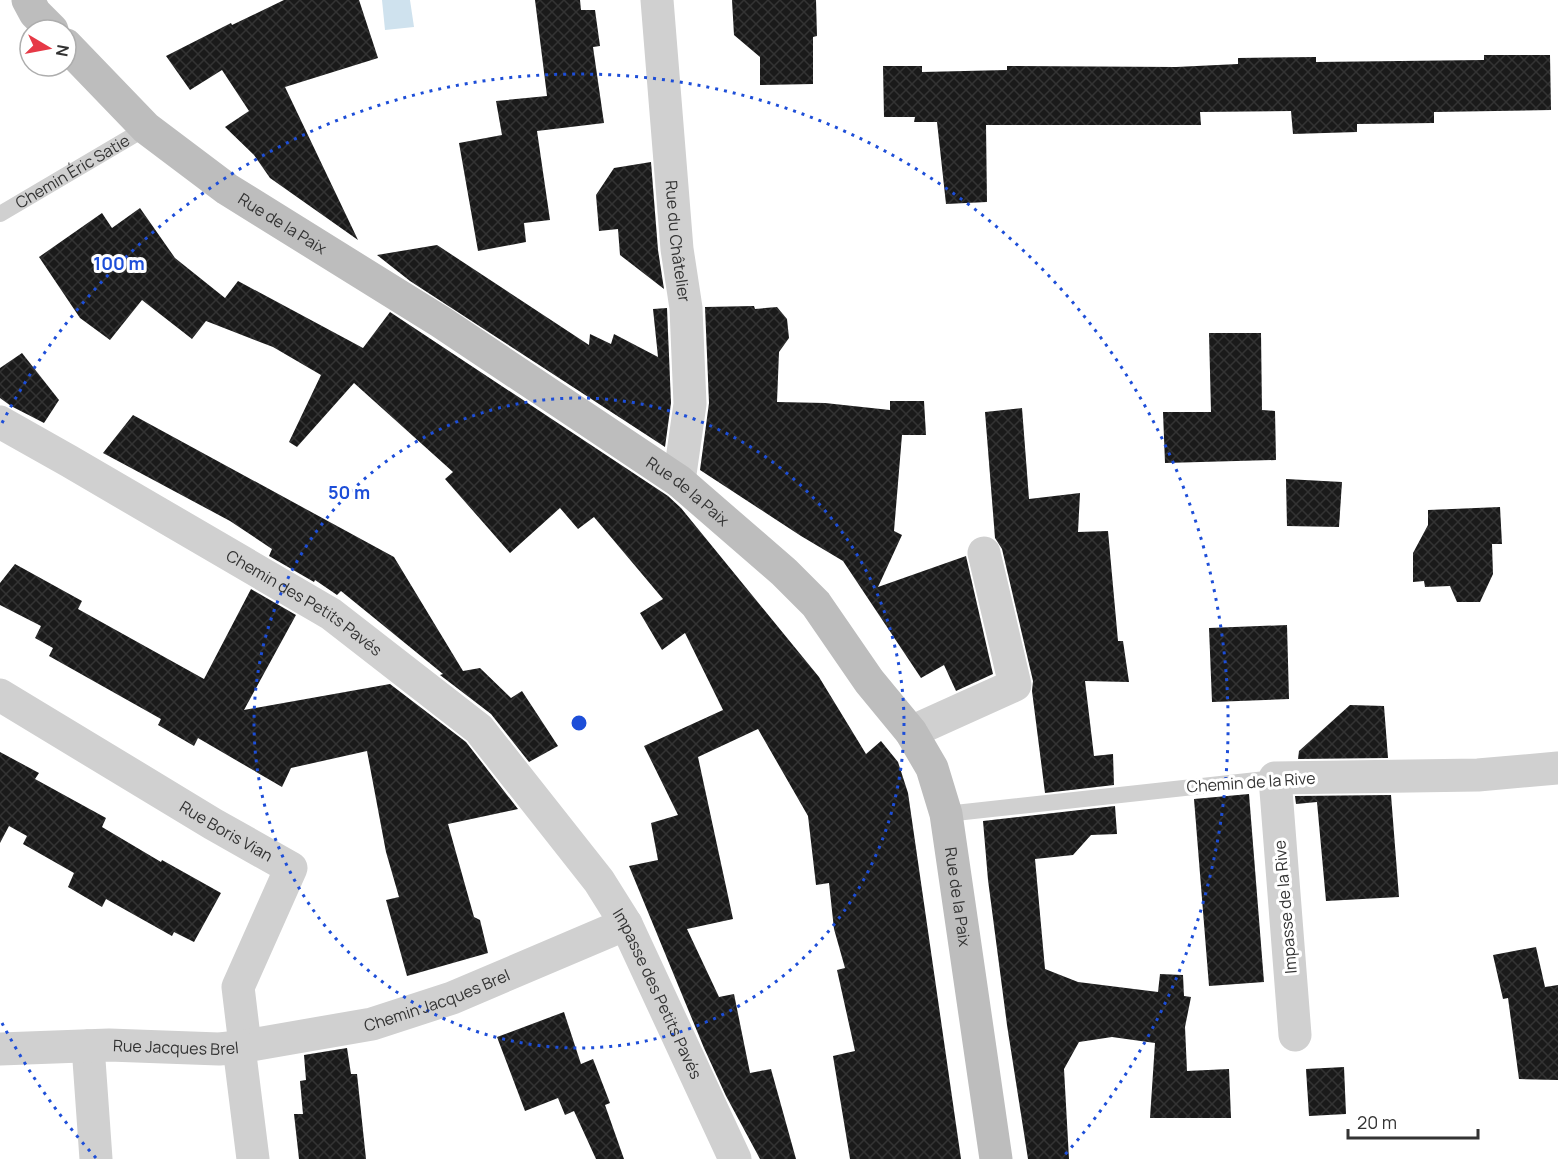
<svg xmlns="http://www.w3.org/2000/svg" width="1558" height="1159" font-family="Manrope,sans-serif">
<style>
.water{fill:#cfe2ee}
.building{fill:url(#building-cross-hatch)}
.lines{fill:none;stroke-linecap:round;stroke-linejoin:round}
.lane{stroke:#d0d0d0;stroke-width:16}
.street{stroke:#d0d0d0;stroke-width:33}
.secondary{stroke:#bdbdbd;stroke-width:33}
.ring{fill:none;stroke:#1d4ed8;stroke-width:3;stroke-dasharray:3 6}
.labels{text-anchor:middle;dominant-baseline:central;stroke-width:6;stroke-linejoin:round;paint-order:stroke}
.street-label{font-size:16px;fill:#333;stroke:#fff}
.centre{fill:#1d4ed8;stroke:#fff;stroke-width:3}
.ring-label{font-size:18px;text-anchor:middle;font-weight:bold;fill:#1d4ed8;stroke:#fff;stroke-width:6;stroke-linejoin:round;paint-order:stroke}
</style>
<defs>
<pattern id="building-cross-hatch" width="8" height="8" patternUnits="userSpaceOnUse" patternTransform="scale(1.5)"><rect width="8" height="8" fill="#1a1a1a"/><path d="M0 0l8 8M0 8l8-8" fill="none" stroke="#333"/></pattern>
</defs>
<rect width="100%" height="100%" fill="#fff"/>
<!-- water -->
<path class="water" d="M382,0H410L414,27L385,30Z"/>
<!-- building -->
<g class="building">
<path d="M284,0H359L378,58L285,87L358,240L270,178L254,155L225,127L249,111L222,70L190,90L166,56L231,23L232,25Z"/>
<path d="M535,0H580L581,10H595L600,46L593,47L604,123L537,131L550,220L524,223L526,242L478,251L459,143L502,135L496,101L547,96Z"/>
<path d="M732,0H816L817,36L813,37V84L760,85V57L734,35Z"/>
<path d="M1484,55H1550L1551,110L1434,112V123L1357,124V132L1293,134L1291,111L1200,112L1201,125H986L987,202L946,204L937,122H914L915,117H884L883,66H922V72L1007,70V66L1176,67L1238,64V58L1316,57V62L1484,60Z"/>
<path d="M651,162L658,250L664,289L620,255L618,229L599,231L596,195L614,168Z"/>
<path d="M140,208L175,258L225,298L238,281L363,348L390,312L668,496L681,508L819,677L866,754L881,741L898,762L908,793L961,1159H850L833,1056L855,1051L837,970L845,968L834,929L829,883L816,885L808,816L758,729L698,757L733,919L687,929L719,997L734,994L750,1073L771,1069L796,1159H760L726,1096L704,1048L629,866L658,860L651,823L678,815L644,746L723,710L685,633L662,650L640,613L663,599L594,517L578,529L560,508L510,553L445,479L453,472L354,383L297,447L289,442L321,375L273,347L206,321L192,339L142,300L110,340L80,318L39,257L102,213L112,228Z"/>
<path d="M437,245L589,345L590,334L611,344L614,334L658,357L653,309L667,308L671,403L665,447L410,281L377,255Z"/>
<path d="M754,306L755,309L777,307L787,319L789,338L779,352L777,402L825,403L890,410V401H924L926,435H902L894,531L902,535L878,587L966,556L993,674L956,691L944,665L921,678L843,561L801,536L700,470L709,403L705,307Z"/>
<path d="M1209,333H1261L1262,410L1275,411L1276,460L1165,463L1163,412H1211Z"/>
<path d="M22,353L59,400L44,423L11,406L0,398V368Z"/>
<path d="M1022,408L1029,499L1080,493L1078,532L1108,531L1118,641H1123L1129,682L1085,681L1094,756L1113,754L1114,785L1045,793L1032,691L1033,681L1002,549L995,538L985,412Z"/>
<path d="M133,415L394,557L463,671L480,668L511,698L522,691L558,746L529,762L491,714L440,675L443,674L341,591L337,595L315,580L314,582L269,556L272,549L230,521L103,453Z"/>
<path d="M1286,479L1342,482L1339,527L1287,526Z"/>
<path d="M1500,507L1502,544H1492L1493,574L1480,602H1457L1450,586L1425,587L1424,581L1413,582V553L1428,525V510Z"/>
<path d="M15,564L82,601L78,609L204,679L251,589L296,615L244,710L390,684L466,742L518,809L448,824L474,917L480,920L488,953L407,976L386,900L399,897L386,852L367,751L291,768L282,787L198,738L194,746L158,725L161,719L49,656L53,648L35,638L41,626L0,605V583Z"/>
<path d="M1287,625L1289,699L1212,702L1209,628Z"/>
<path d="M1350,705L1384,706L1388,758L1298,759L1299,751Z"/>
<path d="M0,752L39,773L35,779L106,818L102,827L161,862L162,860L221,893L194,942L174,932L172,936L106,899L102,907L68,887L74,873L23,844L27,836L9,826L0,843Z"/>
<path d="M1249,794L1264,982L1209,986L1194,799Z"/>
<path d="M1391,795L1399,897L1326,901L1317,802L1296,804L1295,796Z"/>
<path d="M1115,806L1117,834L1091,835L1073,855L1035,859L1045,969L1078,982L1158,992L1160,974L1183,975L1184,996L1191,997L1185,1027L1187,1071L1229,1069L1231,1118H1150L1155,1043L1112,1037L1079,1042L1064,1069L1069,1159H1028L1007,1025L988,880L983,821Z"/>
<path d="M1536,947L1545,987L1558,985V1080L1519,1079L1508,998L1503,999L1493,955Z"/>
<path d="M564,1012L581,1064L593,1059L610,1103L605,1105L624,1159H596L574,1111L565,1115L558,1098L525,1111L497,1037Z"/>
<path d="M347,1048L351,1074H357L366,1159H299L294,1114H303L300,1081L306,1080L304,1055Z"/>
<path d="M1344,1067L1346,1114L1309,1116L1306,1069Z"/>
</g>
<g class="lines">
<!-- lane -->
<g class="lane">
<path id="s1" d="M0,214L146,128"/>
<path d="M946,814L1275,778"/>
</g>
<!-- street -->
<g class="street">
<path id="s2" d="M657,0L677,249L686,308L690,404L679,481"/>
<path id="s3" d="M0,422L69,461L331,614L479,729L599,881L626,924L735,1159"/>
<path id="s4" d="M0,695L213,824L291,868L238,987L245,1045"/>
<path d="M911,732L1015,685L984,553"/>
<path d="M1295,1035L1275,778L1478,775L1558,768"/>
<path d="M88,1046L96,1159"/>
<path id="s5" d="M239,1047L372,1024L452,998L626,924"/>
<path id="s6" d="M0,1049L109,1045L219,1049L239,1047L253,1159"/>
</g>
<!-- secondary -->
<g class="secondary">
<path d="M28,0L35,13L52,30"/>
<path id="s7" d="M66,45L146,128L227,189L441,322L679,481L784,572L816,604L869,681L911,732L932,768L946,814L996,1159"/>
</g>
</g>
<!-- distance rings -->
<g class="ring">
<circle cx="579" cy="723" r="325"/>
<path d="M96 1158A650 650 0 0 1 2 1023M2 423A650 650 0 1 1 1062 1158"/>
</g>
<g class="labels">
<!-- street labels -->
<g class="street-label">
<text stroke="none"><textPath href="#s1" startOffset="84">Chemin Éric Satie</textPath></text>
<text stroke="none"><textPath href="#s7" startOffset="282">Rue de la Paix</textPath></text>
<text stroke="none"><textPath href="#s2" startOffset="242">Rue du Châtelier</textPath></text>
<text stroke="none"><textPath href="#s7" startOffset="768">Rue de la Paix</textPath></text>
<text stroke="none"><textPath href="#s3" startOffset="354">Chemin des Petits Pavés</textPath></text>
<text transform="translate(1251 782) rotate(-4)">Chemin de la Rive</text>
<text stroke="none"><textPath href="#s4" startOffset="264">Rue Boris Vian</textPath></text>
<text stroke="none"><textPath href="#s7" startOffset="1272">Rue de la Paix</textPath></text>
<text transform="translate(1285 907) rotate(-95)">Impasse de la Rive</text>
<text stroke="none"><textPath href="#s3" startOffset="891">Impasse des Petits Pavés</textPath></text>
<text stroke="none"><textPath href="#s5" startOffset="204">Chemin Jacques Brel</textPath></text>
<text stroke="none"><textPath href="#s6" startOffset="176">Rue Jacques Brel</textPath></text>
</g>
</g>
<circle cx="579" cy="723" r="9" class="centre"/>
<g class="ring-label">
<text x="119" y="270">100 m</text>
<text x="349" y="499">50 m</text>
</g>
<!-- north arrow -->
<g transform="translate(48 48) rotate(100)"><circle r="28" fill="#ffffff" stroke="#adadad" stroke-width="1.5"/>
<path d="M0-4.5L10 22L0 15L-10 22Z" fill="#e63946"/>
<text y="-9" font-size="16" font-weight="bold" text-anchor="middle" fill="#333333">N</text>
</g>
<!-- scale -->
<path d="M1348 1129v9h130v-9" fill="none" stroke="#333333" stroke-width="3"/>
<text x="1357" y="1129" font-size="18" fill="#333333" stroke="#ffffff" stroke-width="4.5" paint-order="stroke">20 m</text>
</svg>
